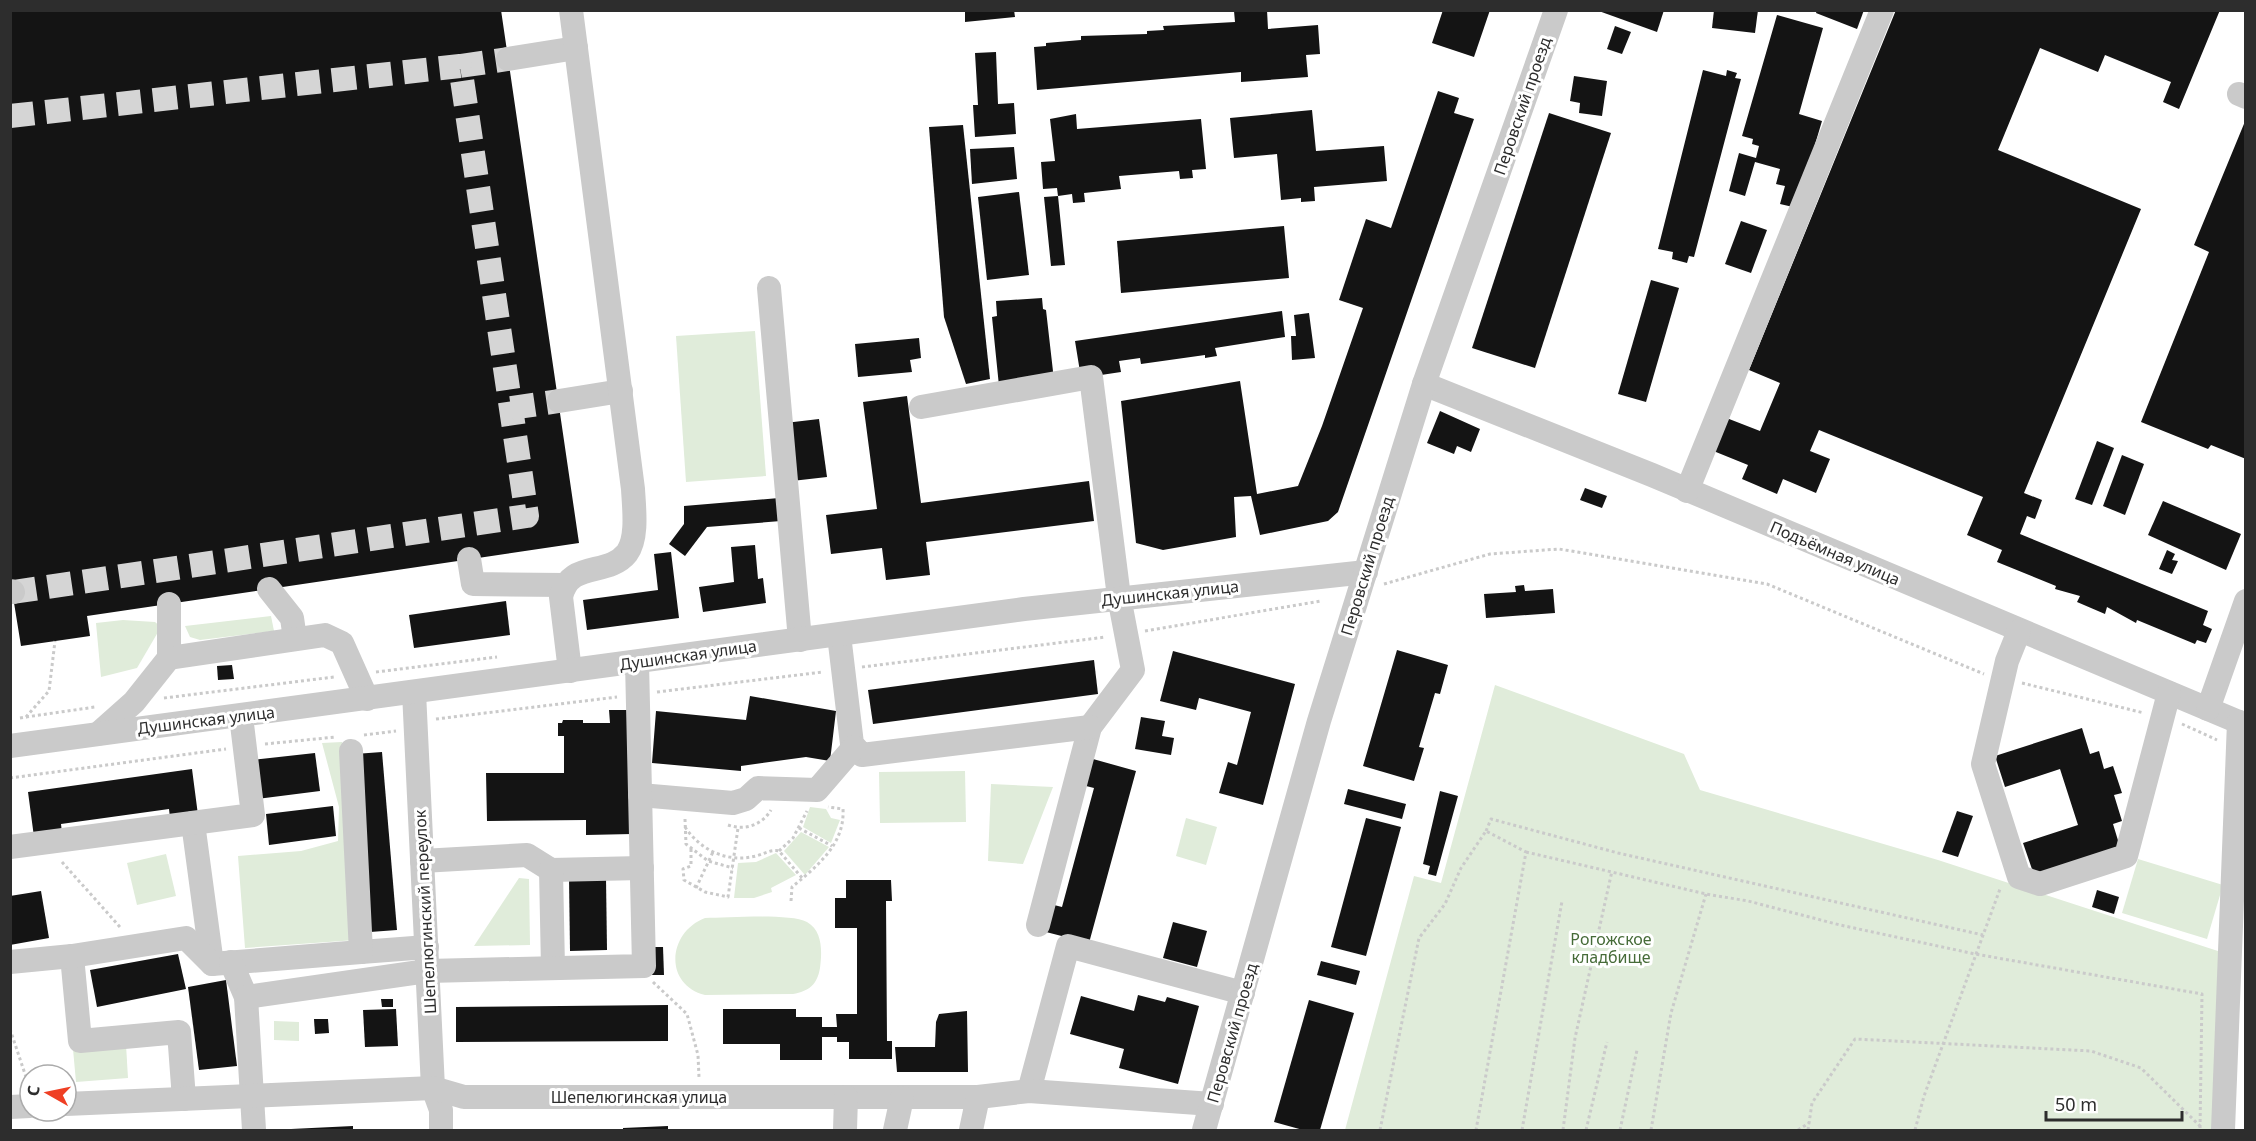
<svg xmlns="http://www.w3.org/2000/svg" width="2256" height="1141" font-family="'Noto Sans',sans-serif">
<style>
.green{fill:#e0ecda}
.building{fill:#141414}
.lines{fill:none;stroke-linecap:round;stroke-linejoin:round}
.minor-tunnel{stroke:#d5d5d5;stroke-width:24;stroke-dasharray:24 12;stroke-linecap:butt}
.path{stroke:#cacaca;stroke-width:3;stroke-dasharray:3 3;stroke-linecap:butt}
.minor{stroke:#cacaca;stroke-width:24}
.labels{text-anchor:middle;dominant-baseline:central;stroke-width:6;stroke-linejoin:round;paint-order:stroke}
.street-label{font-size:16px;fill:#2d2d2d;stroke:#fff}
.park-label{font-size:16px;fill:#466b38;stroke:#fff}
</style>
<rect width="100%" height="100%" fill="#fff"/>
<!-- green -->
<g class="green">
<path d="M755,331L766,476L686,482L676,336Z"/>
<path d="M271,616L274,631L200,640L190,637L185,626Z"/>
<path d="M123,620L155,622L161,627L137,668L101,677L96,623Z"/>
<path d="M1495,685L1684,754L1700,790L1938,860L2221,952L2215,1130H1345L1414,876L1441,883Z"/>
<path d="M342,742L356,940L245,948L238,856L301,851L338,841L339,807L322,743Z"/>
<path d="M965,771L966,822L880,823L879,772Z"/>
<path d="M991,784L1053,787L1023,864L988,861Z"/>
<path d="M810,807L826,809L831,818L840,820L831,843L803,827Z"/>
<path d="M1186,818L1217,827L1206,865L1176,856Z"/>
<path d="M801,832L829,847L805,875L784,851Z"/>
<path d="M776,853L796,875L771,888L772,892L754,898H734L738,863L756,862Z"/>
<path d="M166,854L176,896L137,905L127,863Z"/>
<path d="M2138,859L2223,885L2207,939L2122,913Z"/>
<path d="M519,878L529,879L530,945L474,946Z"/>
<path d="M705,918C727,918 789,913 807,922C823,931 822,952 820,968C817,985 809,991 793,994L705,995C663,984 668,932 705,918Z"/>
<path d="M274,1021L299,1022V1041L274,1040Z"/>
<path d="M126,1045L128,1078L76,1082L73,1049Z"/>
</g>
<!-- building -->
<g class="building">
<path d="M10,10H501L579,543L87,616L90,636L21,646L10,578Z"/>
<path d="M965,10H1014L1015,17L965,22Z"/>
<path d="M1239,10H1267L1268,29L1318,25L1320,54L1306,55L1308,77L1241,82V72L1037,90L1034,47L1046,46V43L1081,40V36L1147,34V31L1164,30L1163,26L1235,22L1234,11Z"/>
<path d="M1443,10H1490L1474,57L1432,43Z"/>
<path d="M1596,10H1664L1657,32Z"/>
<path d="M1714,10H1758L1755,33L1712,28Z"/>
<path d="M1817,10H1864L1857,29L1816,13Z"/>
<path d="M1896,10H2220L2179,109L2163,102L2171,82L2105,55L2098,72L2040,48L1998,150L2141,209L2024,493L2042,500L2035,519L2027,516L2020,534L2208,611L2203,625L2212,629L2206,643L2197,640L2195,644L2137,620L2136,623L2107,607L2105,614L2077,602L2080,596L2055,589L2056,586L1997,562L2002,550L1967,535L1983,497L1819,430L1810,451L1830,459L1816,493L1783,479L1777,494L1742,479L1748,465L1711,450L1724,417L1760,431L1780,383L1749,370Z"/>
<path d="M1777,15L1823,28L1799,114L1822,121L1797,205L1793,207L1780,204L1785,186L1776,184L1780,169L1755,162L1745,196L1729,191L1739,153L1756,158L1759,146L1752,144L1753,139L1742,136Z"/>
<path d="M1615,26L1631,32L1622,54L1607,49Z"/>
<path d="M996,52L998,104L1014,103L1016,134L975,137L973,105H978L975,53Z"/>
<path d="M1703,70L1726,76L1727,70L1737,73L1735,78L1741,79L1694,257L1689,256L1687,263L1672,259L1673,252L1658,249Z"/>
<path d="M1574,76L1607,81L1602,116L1579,113L1580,103L1570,101Z"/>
<path d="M1438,91L1459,98L1454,113L1474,119L1338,512L1328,521L1260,535L1251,496L1234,497L1236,537L1163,550L1136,543L1121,401L1240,381L1257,494L1298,486L1322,426L1363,308L1339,300L1366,219L1391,228Z"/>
<path d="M1312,110L1316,151L1384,146L1387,181L1314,187L1315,201L1301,202V198L1281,200L1277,154L1234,158L1230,118Z"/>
<path d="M1549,113L1611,133L1535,368L1472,348Z"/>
<path d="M1076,114L1077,129L1201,119L1206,169L1192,170L1193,178L1180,179L1179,171L1119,176L1121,189L1084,193L1085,202L1073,203L1072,194L1058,196L1065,265L1051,266L1044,197L1058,196L1057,188L1043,189L1041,162L1055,161L1050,119Z"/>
<path d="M2246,119V459L2211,445L2208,449L2141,422L2209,252L2194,245Z"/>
<path d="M963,125L990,379L966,384L944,317L929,127Z"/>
<path d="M1014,147L1017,179L972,184L970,149Z"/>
<path d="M1019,192L1029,275L987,280L978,197Z"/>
<path d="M1741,221L1767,230L1751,273L1725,264Z"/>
<path d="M1284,226L1289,278L1121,293L1117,241Z"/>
<path d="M1651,280L1679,288L1646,402L1618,394Z"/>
<path d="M1042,298L1043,309L1046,310L1054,380L999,386L992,317L997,316L996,301Z"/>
<path d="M1282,311L1285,337L1215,348L1217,356L1205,358V355L1141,364L1140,358L1119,361L1121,372L1081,378L1075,341Z"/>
<path d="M1309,313L1315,358L1292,360L1291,336H1296L1294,315Z"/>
<path d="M919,338L921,358L910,360L912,372L858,377L855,344Z"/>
<path d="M907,396L921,503L1089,481L1094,521L926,542L930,575L886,580L882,548L831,554L826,515L877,509L863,402Z"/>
<path d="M1440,411L1480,429L1471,452L1457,446L1454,454L1427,443Z"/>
<path d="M819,419L827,477L792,481L785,423Z"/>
<path d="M2097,441L2114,448L2092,505L2075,499Z"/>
<path d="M2122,455L2144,464L2125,515L2103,506Z"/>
<path d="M1585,488L1607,496L1602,508L1580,500Z"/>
<path d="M779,498L781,521L707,527L685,556L669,544L684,524V506Z"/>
<path d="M2163,501L2241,534L2226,570L2148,535Z"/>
<path d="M755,545L758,579L763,578L766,603L703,612L699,587L734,582L731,547Z"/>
<path d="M2167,550L2175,554L2172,560L2178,561L2172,574L2159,569Z"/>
<path d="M671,552L679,618L587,630L583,600L658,590L654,554Z"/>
<path d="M1524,585L1525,591L1553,589L1555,613L1486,618L1484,594L1516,592L1515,586Z"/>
<path d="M506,601L510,635L414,648L409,615Z"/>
<path d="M1397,650L1448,665L1440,694L1435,693L1419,747L1424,748L1414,781L1363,766Z"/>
<path d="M1173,651L1295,684L1263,805L1219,793L1228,762L1237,765L1251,712L1199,698L1196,710L1160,701Z"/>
<path d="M1094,660L1098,694L873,724L868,690Z"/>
<path d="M232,665L234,679L218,680L217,666Z"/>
<path d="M750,696L836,711L830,761L806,757L741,766V771L652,763L656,711L746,720Z"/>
<path d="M609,710H631L632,834L586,835V820L487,821L486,773H564V736H558V723H562L563,720H583V723H610Z"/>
<path d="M1141,717L1165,721L1162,736L1174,738L1171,755L1135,749Z"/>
<path d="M2082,728L2090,754L2099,751L2104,769L2113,766L2122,793L2114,795L2122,821L2113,824L2120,847L2034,875L2023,843L2078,825L2060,769L2005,787L1995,756Z"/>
<path d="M382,752L397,930L370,932L355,754Z"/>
<path d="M315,753L320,791L257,799L252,760Z"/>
<path d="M1093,759L1136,771L1089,943L1046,932L1054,905L1062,907L1094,788L1086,786Z"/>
<path d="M192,769L198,815L170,818L169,809L61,824L62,833L34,837L28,792Z"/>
<path d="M1348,789L1406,804L1402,819L1344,804Z"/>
<path d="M1440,791L1458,796L1436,876L1428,874L1430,866L1423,864Z"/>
<path d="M333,806L336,836L269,845L266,814Z"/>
<path d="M1957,811L1973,816L1958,857L1942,852Z"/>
<path d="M1366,818L1401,827L1366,956L1331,947Z"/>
<path d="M569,878H606L607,950L570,951Z"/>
<path d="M846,880H891L892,901H886L887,1041H892V1059H849V1042H837V1037H822V1060H780V1044H723V1009H796V1017H822V1027H837L836,1014H857V928H835V898H846Z"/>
<path d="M2097,890L2119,897L2114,914L2092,907Z"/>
<path d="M41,891L49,938L10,945V896Z"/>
<path d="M1173,922L1207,931L1197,967L1163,958Z"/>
<path d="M648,947H663L664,975H648Z"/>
<path d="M178,954L186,989L97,1007L90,970Z"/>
<path d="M1321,961L1360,971L1356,985L1317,975Z"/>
<path d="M226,980L237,1066L199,1070L188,987Z"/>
<path d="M1138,995L1165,1002L1167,997L1199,1006L1178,1084L1119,1068L1124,1049L1070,1034L1081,996L1134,1011Z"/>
<path d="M381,999H393V1007H382Z"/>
<path d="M1309,1000L1354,1013L1320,1130H1303L1274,1122Z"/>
<path d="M668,1005V1041L456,1042V1007Z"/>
<path d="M396,1009L398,1046L365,1047L363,1010Z"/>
<path d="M967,1011L968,1072H897L895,1047H935L936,1022L939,1014Z"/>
<path d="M314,1019H328L329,1033L315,1034Z"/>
<path d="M353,1126V1130H291V1129Z"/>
<path d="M668,1126V1130H623V1128Z"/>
</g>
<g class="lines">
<!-- minor-tunnel -->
<g class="minor-tunnel">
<path d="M460,66L508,59"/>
<path d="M10,116L460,66L527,516L13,592"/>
<path d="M511,408L559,401"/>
</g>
<!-- path -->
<g class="path">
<path d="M1384,584L1490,554L1559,549L1767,584L1984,674"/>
<path d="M1145,631L1321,601"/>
<path d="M862,667L1106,637"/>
<path d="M376,672L497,657"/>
<path d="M2022,683L2144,713"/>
<path d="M657,692L823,672"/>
<path d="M164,698L334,677"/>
<path d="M26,717L95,707"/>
<path d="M20,718L26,717L49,691L55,641"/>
<path d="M436,719L617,697"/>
<path d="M2182,724L2217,740"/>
<path d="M364,735L396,731"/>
<path d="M265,744L336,737"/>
<path d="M10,778L226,749"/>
<path d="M685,819L686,844L708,861L733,868"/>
<path d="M728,825C745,831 762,825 771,810"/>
<path d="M685,827C701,851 728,863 756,856C764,854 771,849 779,851L803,879"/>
<path d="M799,828L832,846"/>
<path d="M1486,831L1491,819L1618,853L1983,935"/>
<path d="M691,849V866L683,869L684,880L705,892L728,897L738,828"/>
<path d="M779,851L793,838L807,811"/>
<path d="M1526,852L1706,894L1748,901L1840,925L1975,954L2202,994L2200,1130"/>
<path d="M62,862L120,927"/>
<path d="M696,888L713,852"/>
<path d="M791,901L792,887C816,867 845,845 843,809L828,807"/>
<path d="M653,982L687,1014L698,1055L699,1077"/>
<path d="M10,1029L29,1086"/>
<path d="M1380,1130L1419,938L1445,904L1461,868L1486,831L1526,852L1476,1130"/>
<path d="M1522,1130L1562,901"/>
<path d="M1563,1130L1575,1038L1612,871"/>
<path d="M1586,1130L1607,1042"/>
<path d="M1620,1130L1637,1050"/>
<path d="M1651,1130L1671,1013L1706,894"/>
<path d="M1798,1130L1809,1123"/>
<path d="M1808,1130L1812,1103L1855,1039L2091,1051L2141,1068L2200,1126"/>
<path d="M1915,1130L1924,1096L2000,889"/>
</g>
<!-- minor -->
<g class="minor">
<path d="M508,59L576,48"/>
<path d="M2239,94L2246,97"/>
<path d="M769,288L800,640"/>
<path d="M1424,384L1652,475L2246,725"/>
<path d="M559,401L621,391"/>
<path d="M921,407L1091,377L1119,597L1133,670L1090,727L1038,925"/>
<path d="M1687,491L1882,10"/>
<path d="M469,559L473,584L564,585"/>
<path d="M269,589L292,618L295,639"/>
<path d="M10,591L13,592"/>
<path d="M169,604V658L325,635L342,643L367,699"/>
<path d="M2019,631L2007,661L1983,764L2019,877L2040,884L2126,856L2169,693"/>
<path d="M839,635L852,744L862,755L1090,727"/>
<path d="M570,671L561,597C569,560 608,577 627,553C638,538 634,508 633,489L571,10"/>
<path d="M414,692L433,1088L441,1110V1130"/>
<path d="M2208,709L2246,601"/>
<path d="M98,734L134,702L169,658"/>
<path d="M10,746L1024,609L1366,572"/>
<path d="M640,795L733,803L746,799L758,788L817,790L854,747"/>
<path d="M193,823L212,964"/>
<path d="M10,847L253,815L241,716"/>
<path d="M422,861L527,855L551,870L642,868"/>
<path d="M551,870L553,968"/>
<path d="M361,952L427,947"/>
<path d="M72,956L80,1041L179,1032L184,1099"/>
<path d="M10,962L72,956L186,938L212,964L361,952L351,751"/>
<path d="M231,962L246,997L254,1130"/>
<path d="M246,997L427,971L644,966L637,662"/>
<path d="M1029,1091L1068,946L1243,993"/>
<path d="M66,1104L433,1088L464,1097H978L1029,1091L1212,1104"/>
<path d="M10,1107L30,1106"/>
<path d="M845,1130L846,1097"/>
<path d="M895,1130L902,1098"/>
<path d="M971,1130L978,1097"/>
<path d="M1204,1130L1319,721L1424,384L1556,10"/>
<path d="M2223,1130L2239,722"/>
</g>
</g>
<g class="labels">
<!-- street labels -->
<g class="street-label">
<text transform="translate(1522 106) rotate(-71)">Перовский проезд</text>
<text transform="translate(1835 553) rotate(23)">Подъёмная улица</text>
<text transform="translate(1367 566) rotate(-73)">Перовский проезд</text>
<text transform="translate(1170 593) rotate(-6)">Душинская улица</text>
<text transform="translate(688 655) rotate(-8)">Душинская улица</text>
<text transform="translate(206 720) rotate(-7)">Душинская улица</text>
<text transform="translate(425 912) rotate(-93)">Шепелюгинский переулок</text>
<text transform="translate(1232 1033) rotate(-74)">Перовский проезд</text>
<text x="639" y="1097">Шепелюгинская улица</text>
</g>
<!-- park labels -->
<g class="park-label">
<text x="1611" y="939">Рогожское<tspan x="1611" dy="18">кладбище</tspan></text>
</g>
</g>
<!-- border -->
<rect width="2256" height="1141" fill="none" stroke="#2d2d2d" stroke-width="24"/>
<!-- north arrow -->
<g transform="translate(48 1093) rotate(279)"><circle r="28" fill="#ffffff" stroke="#ababab" stroke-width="1.5"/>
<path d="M0-4.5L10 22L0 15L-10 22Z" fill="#ef3f24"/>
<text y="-9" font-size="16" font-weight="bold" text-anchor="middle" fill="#2d2d2d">С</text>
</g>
<!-- scale -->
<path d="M2046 1111v9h136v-9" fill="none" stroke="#2d2d2d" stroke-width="3"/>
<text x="2055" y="1111" font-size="18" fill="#2d2d2d" stroke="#ffffff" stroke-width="4.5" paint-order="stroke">50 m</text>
</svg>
